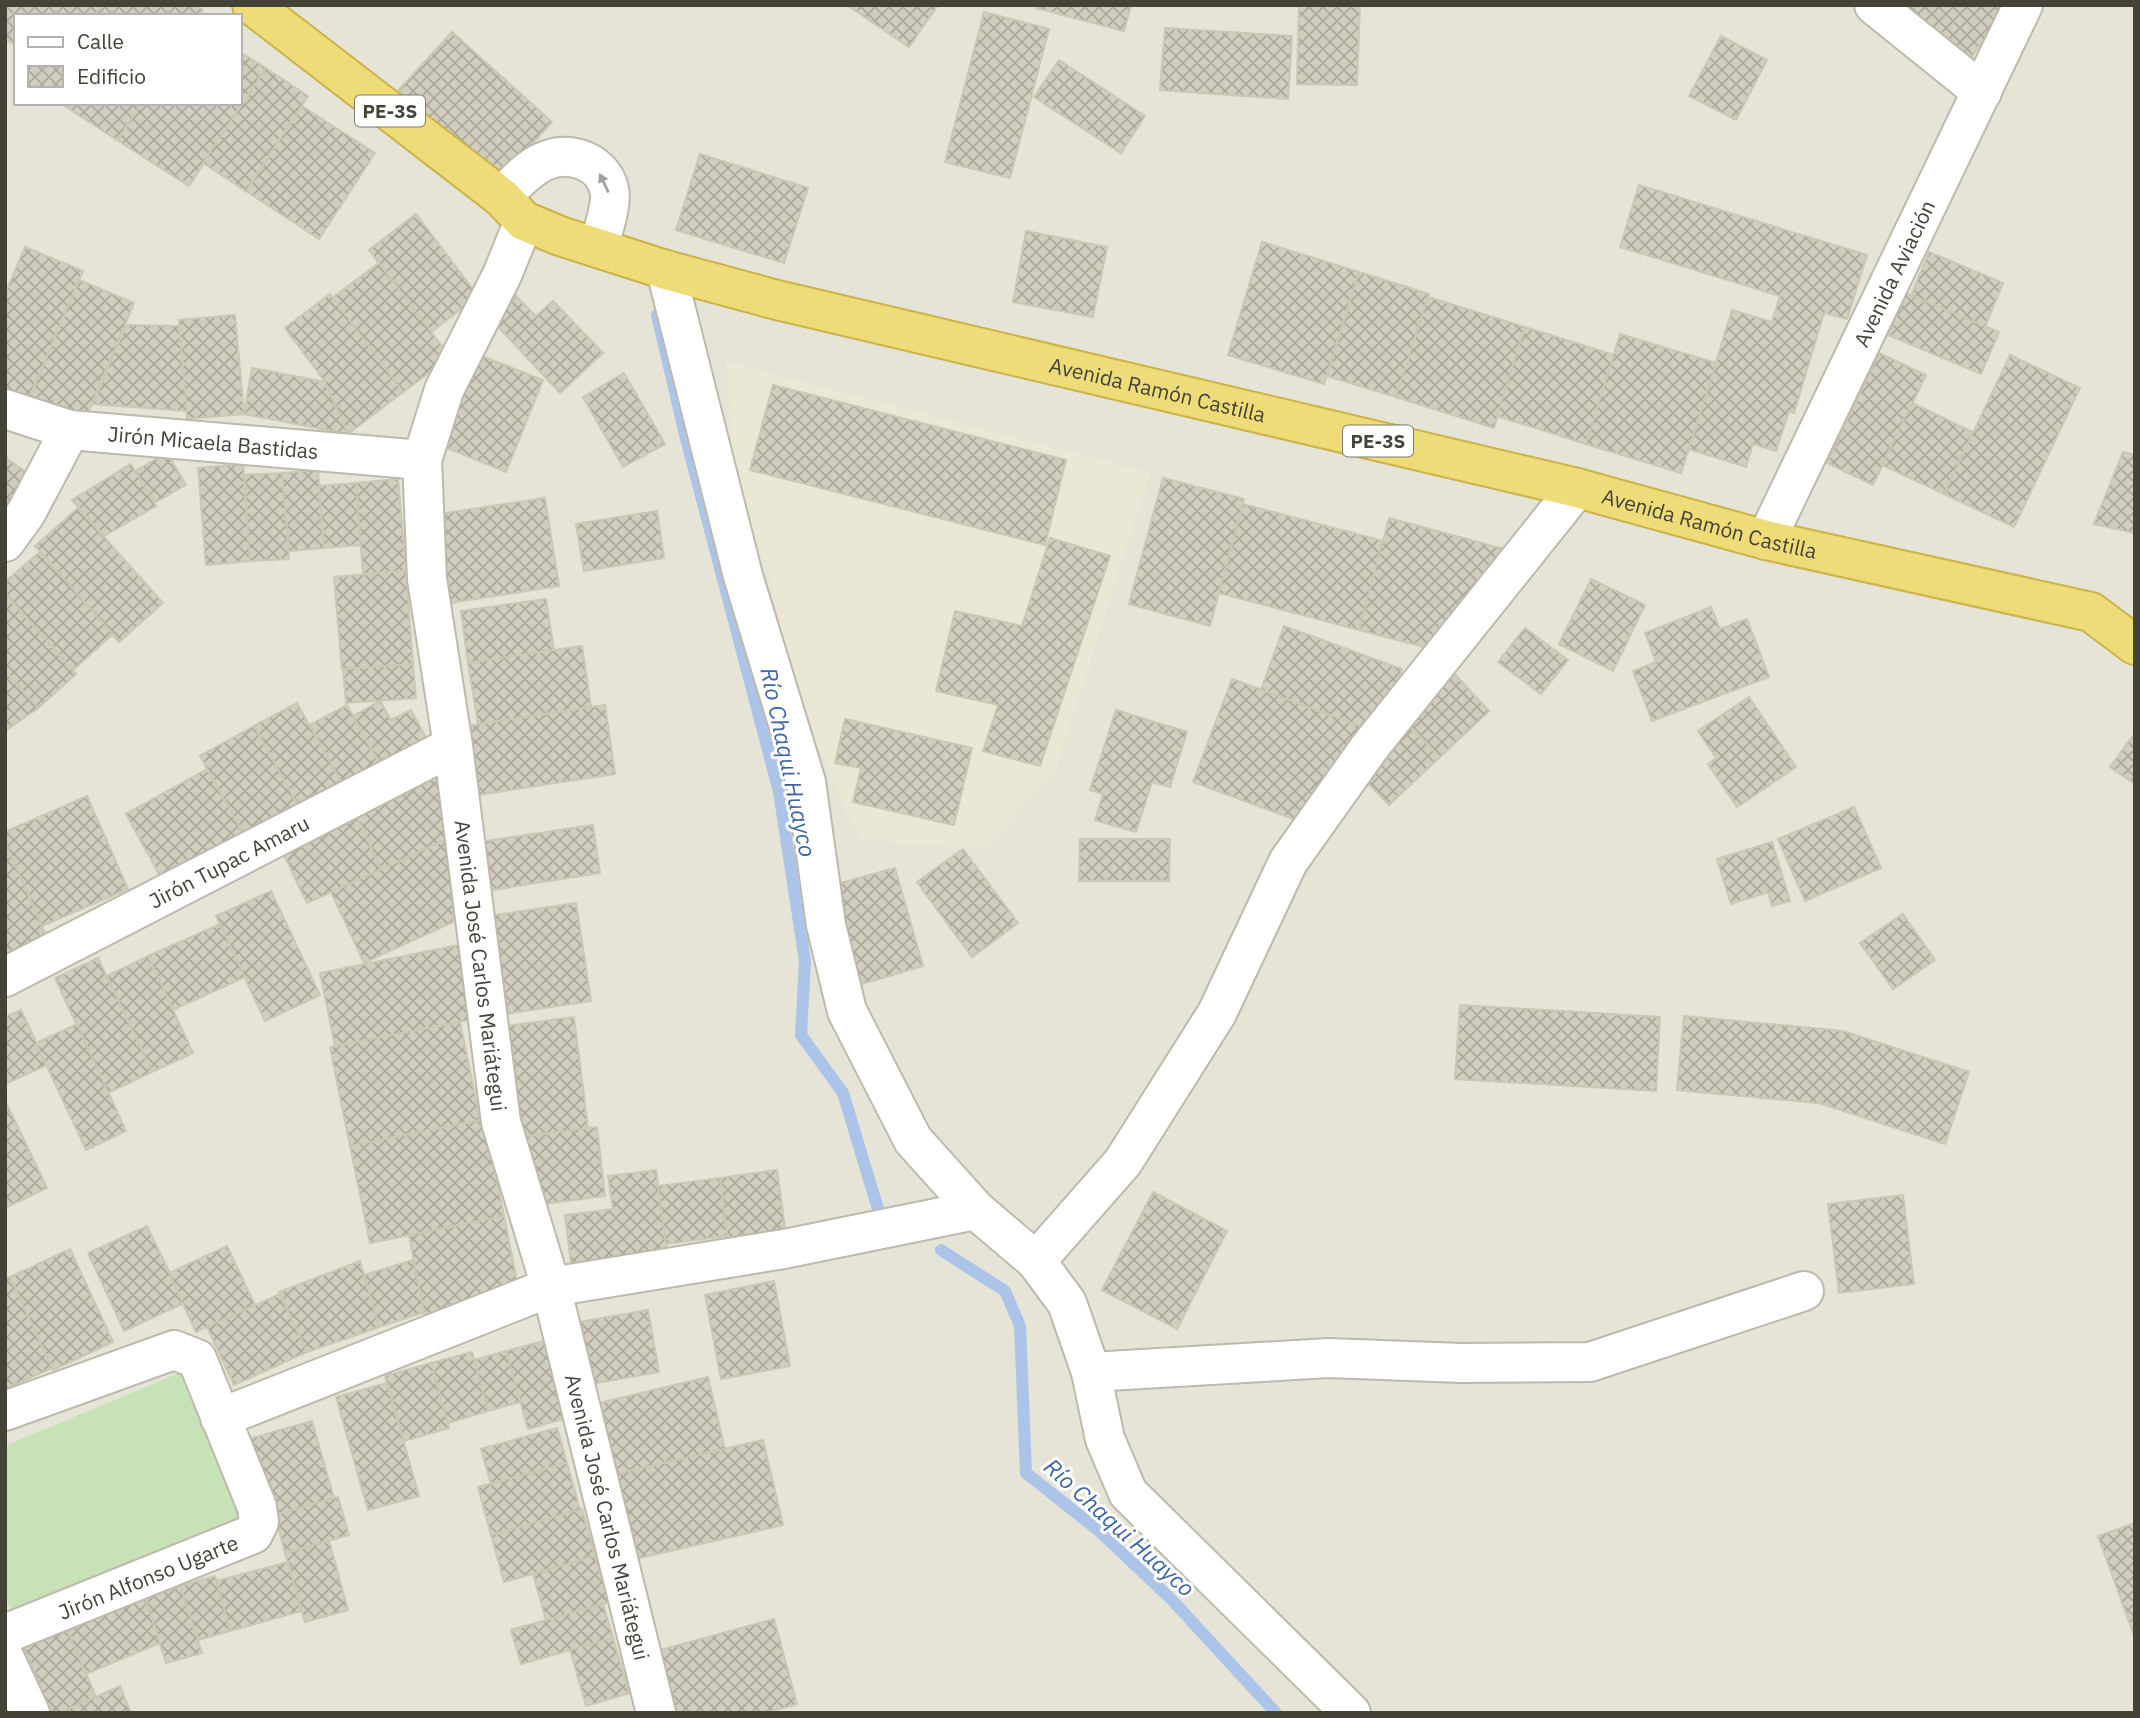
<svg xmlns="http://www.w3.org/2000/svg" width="2140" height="1718" font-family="'IBM Plex Sans',sans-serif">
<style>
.residential{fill:#e5e4d7;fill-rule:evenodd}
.education{fill:#eae7d4}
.pitch{fill:#c6e2b6}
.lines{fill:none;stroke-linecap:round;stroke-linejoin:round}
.stream{stroke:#abc4e8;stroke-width:12}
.building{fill:url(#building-cross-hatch);stroke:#ccc7b3;stroke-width:2}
.minor-casing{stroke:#bdbaac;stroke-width:42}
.highway-casing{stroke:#ccb349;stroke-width:42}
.minor{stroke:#fff;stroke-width:38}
.highway{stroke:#eedc78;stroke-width:38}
.oneway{fill:#a2a09c}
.labels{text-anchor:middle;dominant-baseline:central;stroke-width:6;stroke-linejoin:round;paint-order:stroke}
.shield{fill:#fff;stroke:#7d7b74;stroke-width:2}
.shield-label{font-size:19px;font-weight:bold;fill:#454238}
.street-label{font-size:21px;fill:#454238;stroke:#fff}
.water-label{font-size:23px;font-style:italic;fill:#3d66a5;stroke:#fff}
</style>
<defs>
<pattern id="building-cross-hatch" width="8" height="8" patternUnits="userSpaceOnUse" patternTransform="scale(1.75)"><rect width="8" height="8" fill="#d2cebf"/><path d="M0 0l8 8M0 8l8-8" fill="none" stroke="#aca99c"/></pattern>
</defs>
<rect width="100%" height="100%" fill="#f2f1e8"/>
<!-- residential -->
<path class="residential" d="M5,5H2135V1713H5ZM16,16H240V103H16Z"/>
<!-- education -->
<path class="education" d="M727,361L1151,472L1055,774L984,849L860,841L795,692L767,567L732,493Z"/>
<!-- pitch -->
<path class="pitch" d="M184,1371L246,1530L14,1616L5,1597V1446Z"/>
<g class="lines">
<!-- stream -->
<g class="stream">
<path d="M657,315L685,435L779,792L805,961L801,1035L843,1093L878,1209"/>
<path d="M941,1250L1005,1291L1020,1326L1026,1473L1098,1530L1172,1600L1276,1713"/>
</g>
</g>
<!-- building -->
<g class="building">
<path d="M5,5H102L95,16H16V46L5,39Z"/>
<path d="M102,5H196L203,10L199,16H95Z"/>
<path d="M847,5H938L909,47Z"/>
<path d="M1037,5H1131L1124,31L1036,8Z"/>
<path d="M1299,5H1360L1357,85L1297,84Z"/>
<path d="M1885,5H1998L2006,11L1965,65Z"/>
<path d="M984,12L1049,29L1010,178L945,162Z"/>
<path d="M1165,28L1292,36L1288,99L1160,90Z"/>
<path d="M452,32L552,122L498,181L398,91Z"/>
<path d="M1721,36L1767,60L1736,120L1689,96Z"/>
<path d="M240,52L266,68L189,186L117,140L142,103H240Z"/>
<path d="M1059,60L1145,116L1121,153L1034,97Z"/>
<path d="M266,68L308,96L246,191L203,163Z"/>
<path d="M60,103H142L117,140Z"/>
<path d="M302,106L375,153L319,239L246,191Z"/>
<path d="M700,154L808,188L784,263L676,230Z"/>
<path d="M1639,185L1867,255L1847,319L1824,313L1794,413L1789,411L1776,451L1753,444L1746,467L1689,449L1732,310L1772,322L1780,296L1620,247Z"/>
<path d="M416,214L478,296L431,332L369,250Z"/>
<path d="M1026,231L1107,247L1093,317L1013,302Z"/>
<path d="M1262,242L1359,272L1324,384L1228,355Z"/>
<path d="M25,247L83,271L28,401L5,392V294Z"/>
<path d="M1929,252L2003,283L1985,327L1911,296Z"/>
<path d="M379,263L450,357L403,392L332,298Z"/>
<path d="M1359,272L1429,294L1396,397L1327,376Z"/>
<path d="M79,280L134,303L85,420L30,397Z"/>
<path d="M1906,293L1999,332L1981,374L1888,335Z"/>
<path d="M330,294L403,392L348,434L325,382L285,328Z"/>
<path d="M515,295L536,316L553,301L603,353L560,393L490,318Z"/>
<path d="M1428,297L1525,327L1494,428L1396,397Z"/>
<path d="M235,315L244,414L187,419L179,320Z"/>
<path d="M126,325L179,326L187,411L93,404Z"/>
<path d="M1525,327L1614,355L1586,444L1497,416Z"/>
<path d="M1620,334L1716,363L1681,473L1586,444Z"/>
<path d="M1879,353L1926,375L1873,485L1827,463Z"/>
<path d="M479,355L543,380L506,472L442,446Z"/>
<path d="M2010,355L2080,388L2014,527L1944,494Z"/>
<path d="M252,368L325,382L348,434L244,414Z"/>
<path d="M624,373L665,444L623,467L583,397Z"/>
<path d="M773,385L1066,460L1045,545L750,470Z"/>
<path d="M1912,403L1973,432L1944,494L1882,465Z"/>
<path d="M2123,452L2135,455V533L2094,524Z"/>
<path d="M167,453L186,485L154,503L135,471Z"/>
<path d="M5,457L39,482L5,528Z"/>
<path d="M131,464L156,506L104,536L72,500Z"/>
<path d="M243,464L250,561L206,565L198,468Z"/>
<path d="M318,470L324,548L289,551L282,473Z"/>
<path d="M282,473L289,559L250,561L244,475Z"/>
<path d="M1163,478L1244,499L1210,626L1129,604Z"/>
<path d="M398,479L406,571L363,574L356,483Z"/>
<path d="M356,483L360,545L324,548L319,486Z"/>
<path d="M545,498L559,586L443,604L437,561L446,560L439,514Z"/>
<path d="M1243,504L1383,541L1359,630L1219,593Z"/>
<path d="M78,508L163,603L119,642L35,546Z"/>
<path d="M657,511L664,558L584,571L576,524Z"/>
<path d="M1389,518L1508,550L1436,650L1359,630Z"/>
<path d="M1050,538L1110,556L1040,766L983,751L998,705L936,691L955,611L1022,626Z"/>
<path d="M40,552L113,634L73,670L5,593V582Z"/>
<path d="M406,571L413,664L342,670L334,577Z"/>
<path d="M1591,579L1645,605L1613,671L1559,644Z"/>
<path d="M7,596L76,674L38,708L5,671V597Z"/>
<path d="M546,599L554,650L468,663L461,611Z"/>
<path d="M1711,607L1720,629L1747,619L1769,677L1652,721L1633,671L1656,662L1645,633Z"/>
<path d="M1284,626L1402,669L1378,733L1261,690Z"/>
<path d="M1525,628L1568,660L1541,694L1498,662Z"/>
<path d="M582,646L591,707L478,724L468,663Z"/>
<path d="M413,664L416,698L346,703L343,669Z"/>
<path d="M1448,667L1489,711L1440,757L1398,713Z"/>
<path d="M5,671L38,708L5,731Z"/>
<path d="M1232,679L1363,727L1307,824L1193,782Z"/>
<path d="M1749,697L1796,767L1737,807L1708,764L1716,758L1698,731Z"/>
<path d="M380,701L391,720L411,710L430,745L383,770L353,716Z"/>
<path d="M297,703L344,787L300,810L254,726Z"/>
<path d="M347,705L380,766L344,787L310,725Z"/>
<path d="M605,705L615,774L471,796L460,727Z"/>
<path d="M1116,710L1187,732L1170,787L1152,782L1136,832L1095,820L1103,794L1090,790Z"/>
<path d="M845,719L972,748L954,825L853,802L861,768L835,763Z"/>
<path d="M254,726L304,816L250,846L200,756Z"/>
<path d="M1411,728L1440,757L1389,805L1361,776Z"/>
<path d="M2135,733V784L2110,767Z"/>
<path d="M448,767L454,836L381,870L354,810Z"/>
<path d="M207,769L250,846L168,891L126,814Z"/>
<path d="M87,796L128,889L42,926L5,843V832Z"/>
<path d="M1854,807L1881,868L1805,901L1778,839Z"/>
<path d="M356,814L381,870L307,903L281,849Z"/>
<path d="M593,825L600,873L486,891L479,842Z"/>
<path d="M454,836L453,922L364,963L331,892Z"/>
<path d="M1080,839H1170L1169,881H1079Z"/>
<path d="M1772,842L1790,901L1772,906L1768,892L1731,904L1717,859Z"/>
<path d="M963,849L1018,923L972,957L917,882Z"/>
<path d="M10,853L52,949L5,960V855Z"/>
<path d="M895,868L923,966L855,986L826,887Z"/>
<path d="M271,891L320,995L265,1021L216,916Z"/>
<path d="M576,903L591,1001L504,1014L489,916Z"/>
<path d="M1903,914L1935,960L1893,989L1860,943Z"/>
<path d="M220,924L245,977L173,1010L148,956Z"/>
<path d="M459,945L474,1019L335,1046L320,973Z"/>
<path d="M148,956L193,1053L152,1072L107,976Z"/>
<path d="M98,958L152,1072L108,1093L55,978Z"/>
<path d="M1460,1005L1660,1017L1656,1091L1455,1079Z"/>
<path d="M21,1010L47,1065L5,1084V1017Z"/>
<path d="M1684,1016L1843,1031L1969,1072L1945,1144L1819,1103L1677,1090Z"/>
<path d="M574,1017L588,1128L521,1137L506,1026Z"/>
<path d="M460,1022L480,1120L350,1146L330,1047Z"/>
<path d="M77,1024L126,1131L86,1150L36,1043Z"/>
<path d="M5,1100L47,1188L5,1208Z"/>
<path d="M485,1119L504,1216L370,1243L350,1146Z"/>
<path d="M597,1127L605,1196L530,1206L521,1137Z"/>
<path d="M656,1170L667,1251L571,1263L565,1215L613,1209L608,1176Z"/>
<path d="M777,1170L786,1235L728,1243L720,1178Z"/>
<path d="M720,1178L727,1236L666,1244L658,1186Z"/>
<path d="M1153,1192L1227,1231L1177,1329L1102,1290Z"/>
<path d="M1903,1195L1914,1284L1839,1293L1828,1204Z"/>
<path d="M504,1216L520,1296L424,1315L409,1235Z"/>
<path d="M147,1226L184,1303L124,1331L88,1253Z"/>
<path d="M227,1246L255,1305L196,1332L169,1273Z"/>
<path d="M70,1249L113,1342L53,1370L10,1277Z"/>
<path d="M413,1260L424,1312L379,1327L364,1275Z"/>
<path d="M360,1261L379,1327L307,1352L279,1292Z"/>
<path d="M10,1277L52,1368L8,1388L5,1381V1279Z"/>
<path d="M774,1281L790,1366L721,1379L705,1295Z"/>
<path d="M280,1294L307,1352L234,1385L207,1327Z"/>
<path d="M648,1310L659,1372L585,1385L574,1323Z"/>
<path d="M544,1341L566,1418L528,1429L506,1351Z"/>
<path d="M506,1351L520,1402L488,1411L474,1360Z"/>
<path d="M472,1352L488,1411L448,1423L431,1363Z"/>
<path d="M431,1363L449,1428L404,1441L385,1376Z"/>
<path d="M708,1377L725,1449L607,1476L591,1405Z"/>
<path d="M387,1383L419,1496L368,1510L336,1397Z"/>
<path d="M312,1421L334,1498L268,1517L245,1440Z"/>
<path d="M557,1428L567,1463L491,1484L481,1449Z"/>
<path d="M763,1440L783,1525L631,1560L612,1475Z"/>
<path d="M567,1463L580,1510L491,1535L478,1487Z"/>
<path d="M338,1497L349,1535L285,1553L275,1515Z"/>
<path d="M582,1509L595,1556L504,1582L491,1535Z"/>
<path d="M2135,1523V1638L2098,1536Z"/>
<path d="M329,1541L348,1610L305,1622L285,1553Z"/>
<path d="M595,1556L609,1602L546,1620L533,1574Z"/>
<path d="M288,1562L301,1611L230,1631L216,1581Z"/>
<path d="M215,1576L230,1631L198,1640L180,1586Z"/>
<path d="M180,1586L202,1653L166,1663L145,1597Z"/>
<path d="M145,1597L160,1643L86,1674L67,1630Z"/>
<path d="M603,1604L613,1638L521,1664L511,1630Z"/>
<path d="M774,1619L797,1704L765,1713H669L653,1652Z"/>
<path d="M65,1625L96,1697L58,1713H51L22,1643Z"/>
<path d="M613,1638L629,1693L586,1706L570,1650Z"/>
<path d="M120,1686L131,1713H58L96,1697Z"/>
</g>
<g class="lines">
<!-- minor casing -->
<g class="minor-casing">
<g id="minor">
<path d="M1874,5L1982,92"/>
<path d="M501,197C525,173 548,146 585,161C596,166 606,176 609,189C613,203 602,234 598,248"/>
<path id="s1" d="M524,221L502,275L444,390L422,460L427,579L453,746L501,1122L551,1287L656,1713"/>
<path d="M666,270L743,576L806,782L826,925L847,1011L913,1140L976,1210L1036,1261L1067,1303L1091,1372L1105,1439L1128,1493L1351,1713"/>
<path id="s2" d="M5,409L70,430L422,460"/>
<path id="s3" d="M1766,540L2023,5"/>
<path d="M5,542L26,513L70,430"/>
<path id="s4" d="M5,977L453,746"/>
<path d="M1036,1261L1123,1162L1217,1013L1288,862L1369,748L1577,488"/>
<path d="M1091,1372L1329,1358L1461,1363L1590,1362L1804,1291"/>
<path d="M5,1411L174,1350L197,1359L257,1507L259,1522L253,1534L5,1634"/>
<path d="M220,1418L551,1287L784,1249L976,1210"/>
<path d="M5,1659L30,1713"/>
</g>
</g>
<!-- highway casing -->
<g class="highway-casing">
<g id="highway">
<path id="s5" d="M252,5L501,197L524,221L560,236L666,270L777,300L1577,488L1766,540L2091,612L2135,645"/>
</g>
</g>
<!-- minor -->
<use href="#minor" class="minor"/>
<!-- highway -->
<use href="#highway" class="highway"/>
</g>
<!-- one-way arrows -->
<defs><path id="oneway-solid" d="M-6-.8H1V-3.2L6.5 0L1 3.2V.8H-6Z" transform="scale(1.75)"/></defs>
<use class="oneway" href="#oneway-solid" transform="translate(604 183) rotate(-115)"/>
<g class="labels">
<!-- shield labels -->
<g class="shield">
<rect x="355" y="95.5" width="70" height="31" rx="5"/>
<rect x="1343" y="425.5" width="70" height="31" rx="5"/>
</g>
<g class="shield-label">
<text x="390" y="111">PE-3S</text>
<text x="1378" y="441">PE-3S</text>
</g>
<!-- street labels -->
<g class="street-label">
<text stroke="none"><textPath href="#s3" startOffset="296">Avenida Aviación</textPath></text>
<text stroke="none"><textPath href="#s5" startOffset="1004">Avenida Ramón Castilla</textPath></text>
<text stroke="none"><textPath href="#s2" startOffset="212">Jirón Micaela Bastidas</textPath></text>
<text stroke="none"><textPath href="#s5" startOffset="1572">Avenida Ramón Castilla</textPath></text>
<text stroke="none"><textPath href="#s4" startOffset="252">Jirón Tupac Amaru</textPath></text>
<text stroke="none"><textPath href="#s1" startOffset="770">Avenida José Carlos Mariátegui</textPath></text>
<text stroke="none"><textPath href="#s1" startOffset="1337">Avenida José Carlos Mariátegui</textPath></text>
<text transform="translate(148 1577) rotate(-22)">Jirón Alfonso Ugarte</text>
</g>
<!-- water labels -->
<g class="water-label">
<text transform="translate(789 762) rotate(78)">Río Chaqui Huayco</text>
<text transform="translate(1120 1527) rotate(42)">Río Chaqui Huayco</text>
</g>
</g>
<!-- border -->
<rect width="2140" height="1718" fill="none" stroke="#454238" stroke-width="14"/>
<!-- legend -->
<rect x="14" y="14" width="228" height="91" fill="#ffffff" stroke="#b5b3af" stroke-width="2"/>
<rect x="28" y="37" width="35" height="10" fill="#ffffff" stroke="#b5b3af" stroke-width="2"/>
<text x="77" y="49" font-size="21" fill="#454238">Calle</text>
<rect x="28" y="66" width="35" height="21" fill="url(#building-cross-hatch)" stroke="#b5b3af" stroke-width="2"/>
<text x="77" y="84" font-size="21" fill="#454238">Edificio</text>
</svg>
